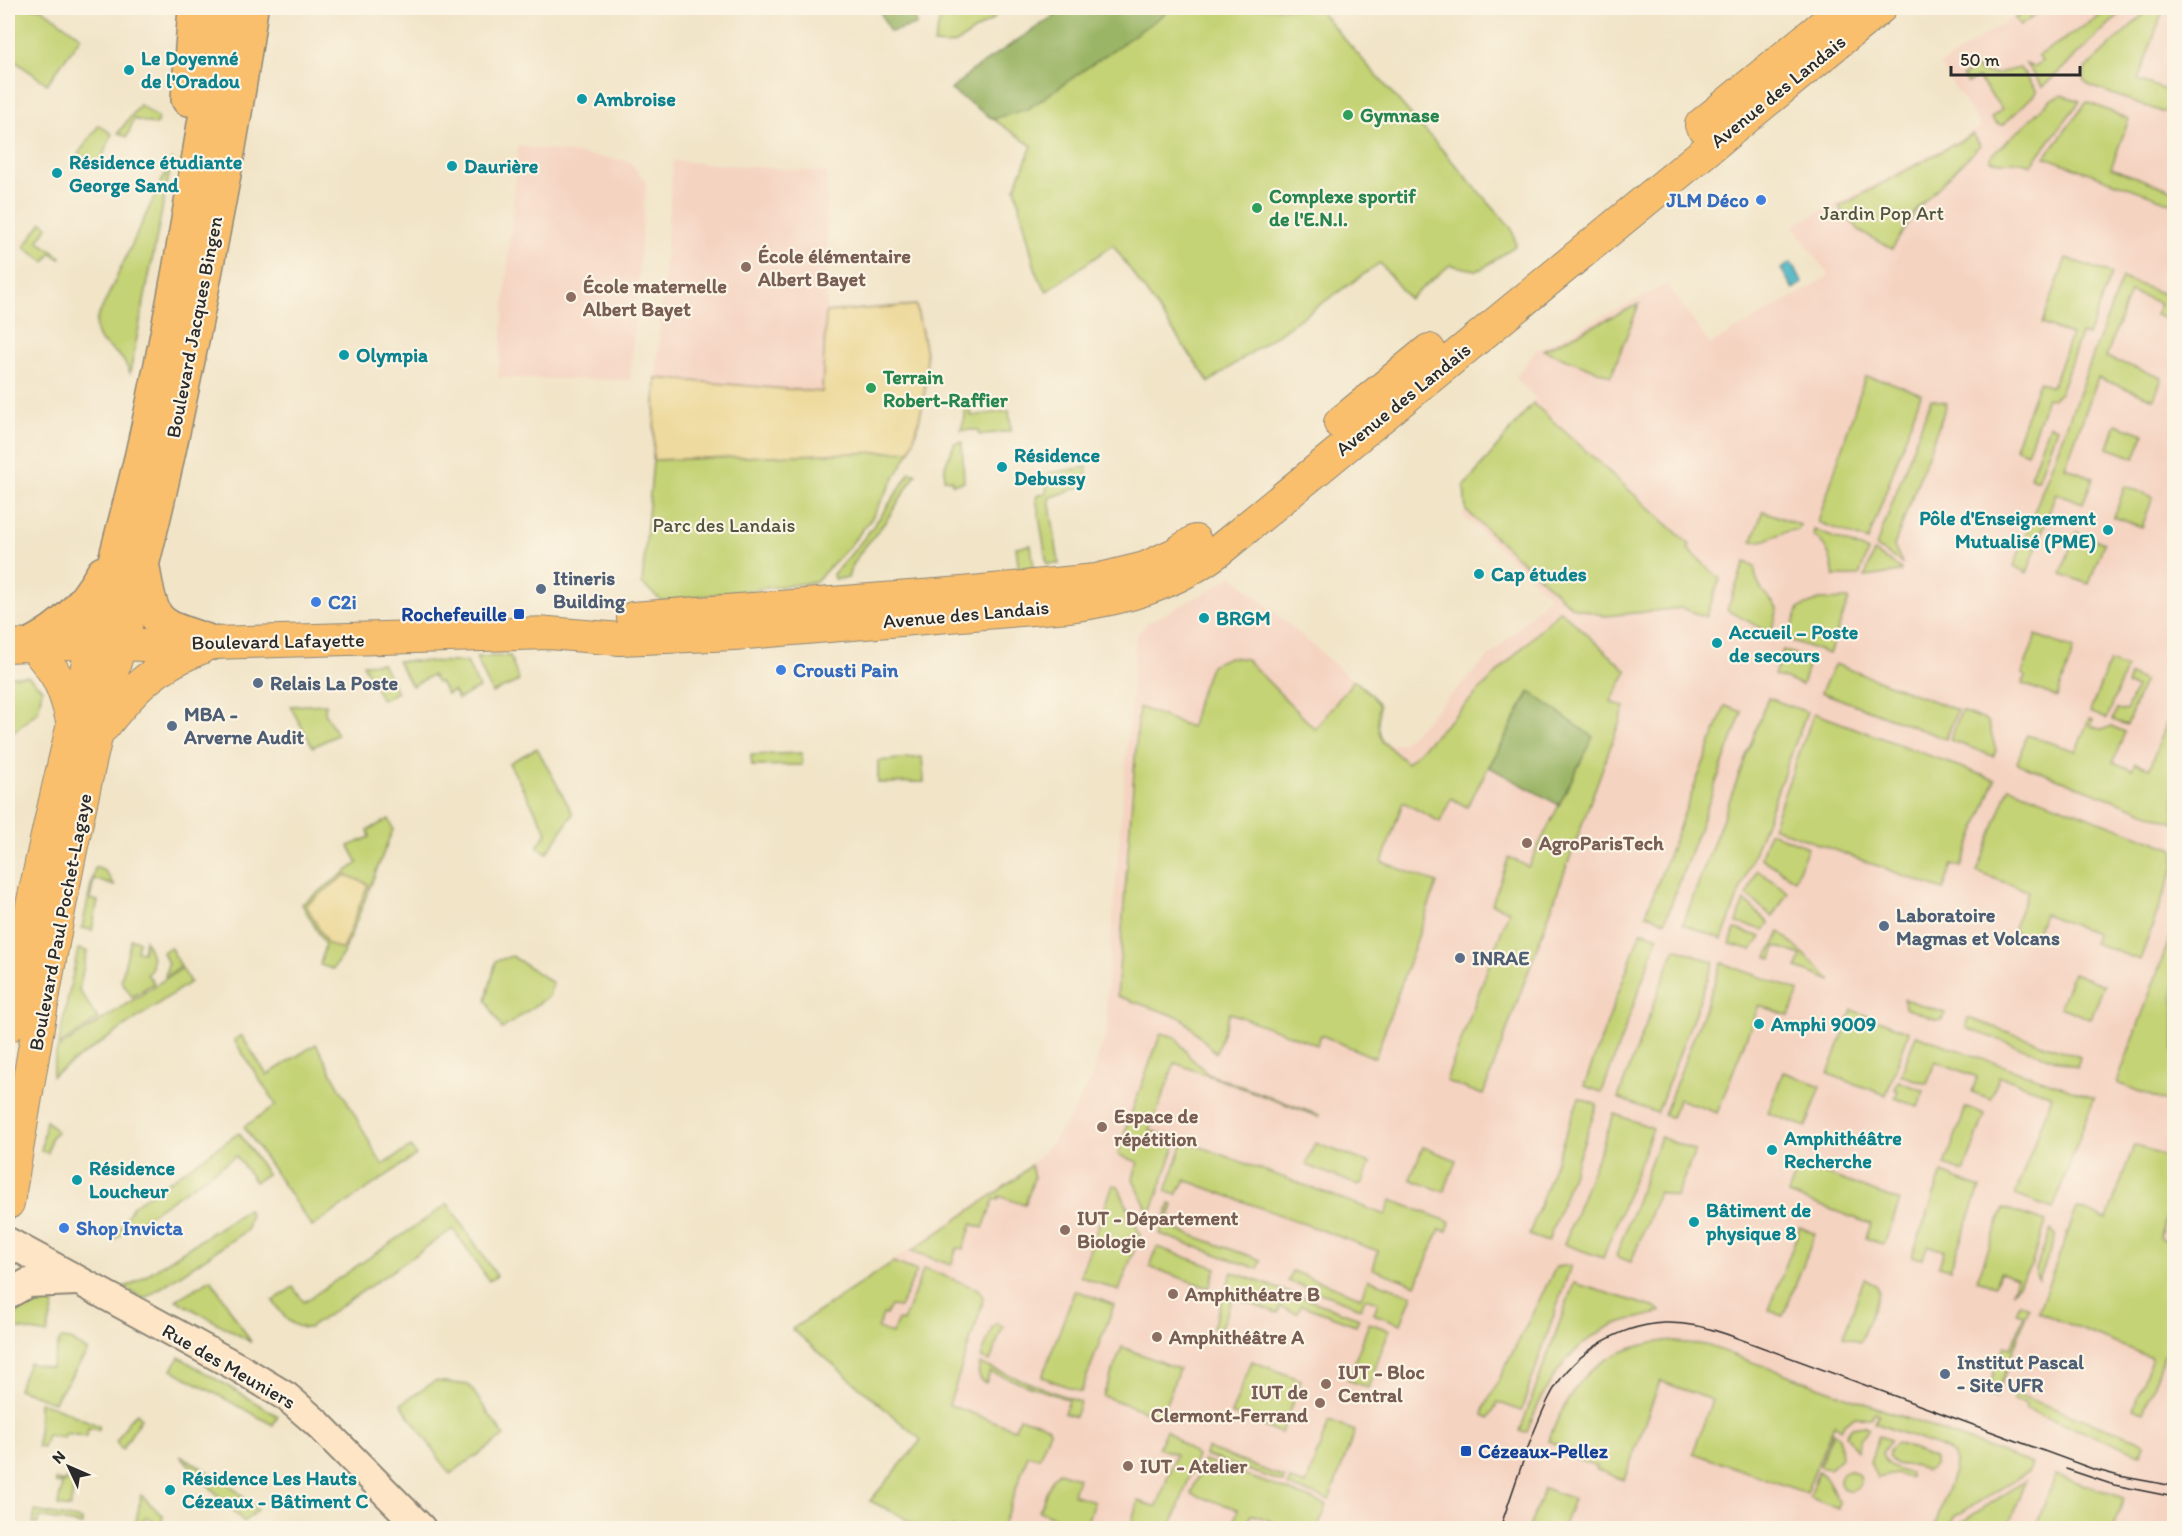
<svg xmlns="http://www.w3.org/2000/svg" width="2182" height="1536" font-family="Itim,sans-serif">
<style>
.built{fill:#f5d3c1}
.green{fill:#c4d375;stroke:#787f50;stroke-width:1.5}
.forest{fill:#9bb566;stroke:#637048;stroke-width:1.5}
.sand{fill:#eeda9e;stroke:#8c8264;stroke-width:1.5}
.water{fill:#45b3c2;stroke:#386f76;stroke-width:1.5}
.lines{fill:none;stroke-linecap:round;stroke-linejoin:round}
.secondary-casing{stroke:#8e8879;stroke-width:32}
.primary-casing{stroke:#8e8879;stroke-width:34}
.trunk-casing{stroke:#8e8879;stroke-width:36}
.secondary{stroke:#fde5c5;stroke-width:28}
.primary{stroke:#f9bf6d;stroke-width:32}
.trunk{stroke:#f9bf6d;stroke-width:33}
.tram{stroke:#2b2b2b;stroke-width:1.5}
.culture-dot{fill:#0f9aa8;stroke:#fcf5e5;stroke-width:2}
.leisure-dot{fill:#2e9e5b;stroke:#fcf5e5;stroke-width:2}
.shop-dot{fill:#3f7fe0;stroke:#fcf5e5;stroke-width:2}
.education-dot{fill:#8d6e63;stroke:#fcf5e5;stroke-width:2}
.service-dot{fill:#5c6f8a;stroke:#fcf5e5;stroke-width:2}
.transit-dot{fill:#1a4fb4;stroke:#fcf5e5;stroke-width:2}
.labels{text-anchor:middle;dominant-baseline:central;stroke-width:4.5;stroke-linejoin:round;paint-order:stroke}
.culture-label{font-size:20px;font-weight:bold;fill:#0d838f;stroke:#fcf5e5;text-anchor:start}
.street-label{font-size:20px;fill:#2b2b2b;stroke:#fcf5e5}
.leisure-label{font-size:20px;font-weight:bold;fill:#27864d;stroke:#fcf5e5;text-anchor:start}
.shop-label{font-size:20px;font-weight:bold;fill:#366cbe;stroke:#fcf5e5;text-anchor:start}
.park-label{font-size:20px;fill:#51553e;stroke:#fcf5e5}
.education-label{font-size:20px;font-weight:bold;fill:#785e54;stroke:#fcf5e5;text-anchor:start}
.service-label{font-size:20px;font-weight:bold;fill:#4e5e75;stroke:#fcf5e5;text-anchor:start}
.transit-label{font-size:20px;font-weight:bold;fill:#164399;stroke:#fcf5e5;text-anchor:end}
</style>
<rect width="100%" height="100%" fill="#fcf5e5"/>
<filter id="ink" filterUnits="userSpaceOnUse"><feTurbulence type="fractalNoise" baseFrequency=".0167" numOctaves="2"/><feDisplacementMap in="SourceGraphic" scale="12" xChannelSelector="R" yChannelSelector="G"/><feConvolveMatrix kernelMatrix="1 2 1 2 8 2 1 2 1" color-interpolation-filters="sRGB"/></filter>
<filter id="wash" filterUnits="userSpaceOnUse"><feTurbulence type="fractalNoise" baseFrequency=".008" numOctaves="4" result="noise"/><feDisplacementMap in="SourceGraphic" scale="24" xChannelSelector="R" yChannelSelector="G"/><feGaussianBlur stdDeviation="1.35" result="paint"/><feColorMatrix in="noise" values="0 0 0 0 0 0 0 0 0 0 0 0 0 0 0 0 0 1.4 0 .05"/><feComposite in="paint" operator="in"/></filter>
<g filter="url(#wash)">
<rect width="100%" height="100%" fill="#f1e4c7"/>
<!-- built -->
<g class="built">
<path d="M2027,8H2174V1528H921L893,1512L870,1501L921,1440L792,1329L1016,1177L1046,1150L1069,1119L1090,1081L1109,1024L1106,1003L1136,636L1147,623L1209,591L1232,575L1373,698L1377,729L1383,741L1390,745L1404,742L1550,596L1462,515L1466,511L1464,487L1536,398L1515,378L1535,351L1667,284L1710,345L1829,276L1793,226L1981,127L1940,65Z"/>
<path d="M518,146L629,161L646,182L630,380L498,378Z"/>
<path d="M673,161L827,172V293L822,392L656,378Z"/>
</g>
<!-- green -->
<g class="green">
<path d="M8,8H41L81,37L47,84L8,56Z"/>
<path d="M938,8H1005L998,12L993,19L956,43L947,45L934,44L940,19Z"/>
<path d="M1066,8H1317L1512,229L1516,245L1482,269L1475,270L1450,265L1409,299L1380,263L1209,382L1113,245L1047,291L1037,276L1015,187L1032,146L951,90L973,70Z"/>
<path d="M2029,8H2053L2049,10L2041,11L2020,26L2015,18Z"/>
<path d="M2103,8H2122V12L2043,87L2026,64L2034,67L2042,61L2038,56L2106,12Z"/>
<path d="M2150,8H2174V15L2163,11L2138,80L2174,93V110L2162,112L2090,86L2084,81L2085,69Z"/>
<path d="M1976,67L1980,71L1993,74L2020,68L2036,90V93L2004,124L2001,125L1996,123L1991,118L2002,109L1978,78L1968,83L1962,76Z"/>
<path d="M2062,95L2080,101L2031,165C2018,158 2004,165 1990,160V157L2052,99Z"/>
<path d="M2087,102L2129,119L2111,168L2174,191V204L2045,157Z"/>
<path d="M140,105L158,118L156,125L134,119L127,137L118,133Z"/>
<path d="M99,125L112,134L99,165L86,156L84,158L78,154Z"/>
<path d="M1973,134L1980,145L1917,209L1892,249L1860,231L1839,207Z"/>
<path d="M172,159L130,373C128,369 126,364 123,360C110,344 91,344 97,319Z"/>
<path d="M42,222L48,226L38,241L61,257L60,259L51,253L45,262L24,247Z"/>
<path d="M2066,258L2111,274L2088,336L2081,334L2060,393L2052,399L2047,398L2027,453L2015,448L2039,382L2052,387L2071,335L2042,324Z"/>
<path d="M2122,278L2174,298V322L2156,315L2160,303L2130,292L2106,357L2162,378L2154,399L2098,378L2065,467L2093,478L2083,503L2056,493L2027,573L2014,566Z"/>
<path d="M1639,304L1611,376L1543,350Z"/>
<path d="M1865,377L1887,381L1921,394L1868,541L1818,522Z"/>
<path d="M1931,399L1947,403L1894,546L1902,563L1876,547Z"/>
<path d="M965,401H969L971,416L1009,411L1011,431L979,435L978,430H961L965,417Z"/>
<path d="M1533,403L1690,545L1688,549L1720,579L1706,617L1682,608L1605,616L1572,607L1466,511L1464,487Z"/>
<path d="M2116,424L2144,434L2135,458L2108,448Z"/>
<path d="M2049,425L2057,428L2038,480L2030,477Z"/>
<path d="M962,442L964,482L952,484V480L944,479L945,466L955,443Z"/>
<path d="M910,451L871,519L848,548L815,582L662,601L642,584L653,460Z"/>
<path d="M1087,467L1086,485L1049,498L1059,564H1047L1036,498L1038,495L1046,493L1049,473Z"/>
<path d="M910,472L916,474C905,490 896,507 885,522C872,540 853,556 848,578L834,579L833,574C863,543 887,509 910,472Z"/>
<path d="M2125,486L2153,497L2142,527L2114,517Z"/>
<path d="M1763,511L1800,525L1798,530C1779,529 1769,544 1752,541Z"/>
<path d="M1814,530L1868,551L1859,576H1834C1831,559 1829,546 1813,535Z"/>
<path d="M2076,532L2104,543L2089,584L2061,574Z"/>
<path d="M1031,545L1034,568L1019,570L1016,547Z"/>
<path d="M1874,552L1901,569L1900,572L1865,577Z"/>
<path d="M1745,562L1755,566C1754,593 1776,599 1777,610C1777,617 1772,626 1770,633L1727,610Z"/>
<path d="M1849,599L1829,654L1787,639L1799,608L1819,600Z"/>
<path d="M1560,610L1627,671L1611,702L1625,707L1483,1095L1446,1081L1509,911L1492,904L1509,857L1528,867L1593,737L1529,692L1467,807L1451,798L1440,822L1403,802L1382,862L1437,883L1375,1058L1321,1035L1317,1045L1230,1013L1216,1053L1182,1018L1117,996L1139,707L1191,727L1198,699L1211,665L1229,657L1246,659L1315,729L1354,680L1372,695L1379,706L1378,726L1382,741L1407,763Z"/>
<path d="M2036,635L2074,649L2057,697L2023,684L2025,676L2022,674Z"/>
<path d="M1783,650L1810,660L1802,685L1774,675Z"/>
<path d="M510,656L519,681L492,693L476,657Z"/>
<path d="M397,661L467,662L479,688L458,699L453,691L447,694L440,682L437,683L432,675L412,686Z"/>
<path d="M2109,662L2126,668L2107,719L2090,712Z"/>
<path d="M382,663L397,692L382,700L363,664Z"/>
<path d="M1835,664L1957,710L1946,739L1821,692Z"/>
<path d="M2130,675L2144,681L2127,725L2113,720L2117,709L2126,711L2136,688L2127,685Z"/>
<path d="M8,676H28L42,689L38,711L8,737Z"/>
<path d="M1768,698L1807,712L1722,939L1683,924Z"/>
<path d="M2174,703V823L2017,763L2027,735L2076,751L2089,719L2093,720L2091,726L2102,730L2111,726L2125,732L2113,762L2132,770L2135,763L2150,768Z"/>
<path d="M326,704L325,713L337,735L313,747L290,706Z"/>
<path d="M1725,706L1742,712L1665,921L1646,914Z"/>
<path d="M1961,711L1988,721L1996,751L1993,756L1950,740Z"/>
<path d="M1814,713L1995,780L1961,867L1952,864L1943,890L1772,827Z"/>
<path d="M537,748L573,814L547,853L537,847L547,832L509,763Z"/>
<path d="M802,753V765L752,766L751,755Z"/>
<path d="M922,757L924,782L878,783V761Z"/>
<path d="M2009,787L2174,849V867L2140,960L2094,943L2096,933L2044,914L2034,939L2016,932L2014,928L2028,891L1977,872Z"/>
<path d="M389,819L393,829L344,952L333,969L320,965L325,945L302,904L358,863L349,846L370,837L368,830Z"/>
<path d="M1769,832L1808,847L1795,880L1761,858Z"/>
<path d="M95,867L105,871L115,886L94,879L90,899L98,901L92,930L82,928Z"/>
<path d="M1757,870L1788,892L1773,917L1747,895Z"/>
<path d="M1744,900L1769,923L1764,930L1737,923Z"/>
<path d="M2174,927V1105L2117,1083Z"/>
<path d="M1735,929L1761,937L1752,950L1730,944Z"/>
<path d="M1641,931L1658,937L1602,1092L1584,1086Z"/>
<path d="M1780,932L1832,981L1797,968L1801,955L1776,946L1772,959L1767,957Z"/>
<path d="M131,939L139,941L137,951L143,952L145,940C150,951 158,965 147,974L154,983L132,997L121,980Z"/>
<path d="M170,947L181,966L165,977L168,964L163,952Z"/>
<path d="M1675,948L1714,962L1657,1113L1618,1098Z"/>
<path d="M78,949L87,951L79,990L98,1019L58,1046Z"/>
<path d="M512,956L553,983L549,996L502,1029L486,1000L496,961Z"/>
<path d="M1722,963L1799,991L1789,1016L1759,1005L1717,1113L1679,1099L1671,1117L1664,1115Z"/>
<path d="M182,968L190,982L52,1076L57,1049Z"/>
<path d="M2073,973L2104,985L2091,1019L2060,1007Z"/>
<path d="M1904,999L1945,1013L1942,1020H1937L1905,1008Z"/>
<path d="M1852,1010L1909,1032L1886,1095L1828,1074Z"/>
<path d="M1968,1018L2080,1057L2077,1067L1968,1029L1966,1025Z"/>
<path d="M1161,1033L1175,1037L1190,1057L1208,1074L1319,1115V1117L1175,1063L1150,1130L1177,1141L1150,1215L1133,1179L1138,1162L1118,1155L1128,1122Z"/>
<path d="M241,1035L267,1075L316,1044L382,1165L411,1147L416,1155L312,1227L244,1127L276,1105L234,1040Z"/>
<path d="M1916,1035L2094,1098L2053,1209L2015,1195L2052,1096L1999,1076L1991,1099L1972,1092L1977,1077L1935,1061L1927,1084L1901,1075Z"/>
<path d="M1783,1072L1821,1086L1806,1127L1768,1113Z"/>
<path d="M1898,1081L1924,1091L1918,1107L1895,1098L1898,1092L1895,1089Z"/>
<path d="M1579,1098L1597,1105L1548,1242L1529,1235Z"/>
<path d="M1966,1107L1985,1114L1964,1172L1945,1165Z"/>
<path d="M1614,1114L1653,1128L1603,1258L1564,1244Z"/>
<path d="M46,1120L57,1132L51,1137L48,1153L41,1151Z"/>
<path d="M239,1133L267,1174L255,1182L236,1156L113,1240L133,1206Z"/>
<path d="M1660,1137L1695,1151L1676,1197L1659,1192L1631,1262L1616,1256Z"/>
<path d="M1183,1143L1195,1145L1386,1215L1391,1200L1450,1222L1447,1231L1440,1229L1416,1285L1373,1269L1378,1251L1185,1180L1176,1195L1166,1191Z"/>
<path d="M1315,1143L1370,1163L1363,1182L1358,1185L1306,1165Z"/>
<path d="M2134,1145L2174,1160V1196L2159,1238L2174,1244V1328L2144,1412L2133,1408L2152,1358L2038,1312L2077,1208L2107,1219Z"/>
<path d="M1423,1147L1456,1160L1444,1192L1410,1179Z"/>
<path d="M1799,1164L1900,1201L1884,1245L1866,1238L1871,1224L1788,1194Z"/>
<path d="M1031,1165L1034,1178L1025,1205L999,1196L998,1200L994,1199L983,1228L972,1224L963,1249L957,1248L951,1265L912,1251L1017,1178Z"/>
<path d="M1942,1173L1980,1188L1950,1269L1939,1266L1944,1251L1928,1245L1922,1259L1912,1256Z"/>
<path d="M1113,1185L1118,1186L1140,1234L1119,1291L1080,1276Z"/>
<path d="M448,1204L497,1276L489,1281L453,1229L309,1328C289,1328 283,1315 273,1301L293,1287L304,1302Z"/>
<path d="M1170,1204L1173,1205L1166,1226L1261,1260L1258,1269L1160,1234Z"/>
<path d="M2004,1208L2046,1222L2031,1266L2012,1293L2017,1278L2000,1272L1995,1286L1977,1280Z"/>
<path d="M248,1209L250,1214L247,1230L144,1299L123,1287L133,1284Z"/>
<path d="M1800,1227L1815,1234L1783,1316L1769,1310Z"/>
<path d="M2051,1230L2056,1235L2039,1280L2035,1269Z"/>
<path d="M1157,1247L1216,1268L1209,1288L1150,1267Z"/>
<path d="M893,1262L917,1271L900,1307L891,1306L886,1315L883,1314L878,1329L892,1334L898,1320L903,1322L924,1268L978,1289L983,1297L982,1305L949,1405L1015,1429L1019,1418L1041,1423L1048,1427L1050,1431L1039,1458L1028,1455L1002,1528H921L893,1512L870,1501L921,1440L792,1329Z"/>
<path d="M1571,1265L1521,1411L1498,1402L1489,1418L1483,1415L1485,1407L1556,1267Z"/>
<path d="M1292,1271L1361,1297L1368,1279L1412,1295L1401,1324L1374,1314L1378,1302L1365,1298L1361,1308L1288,1281Z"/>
<path d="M1232,1272L1359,1318L1356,1325L1301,1305L1297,1313L1280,1307L1278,1313L1233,1297L1220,1330L1213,1327Z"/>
<path d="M211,1279L251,1342L176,1300Z"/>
<path d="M1864,1279L1877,1286L1879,1293L1860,1342L1843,1337Z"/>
<path d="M1574,1283L1656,1308L1661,1312C1646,1317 1630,1319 1616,1324C1568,1344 1544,1386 1527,1432L1520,1431Z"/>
<path d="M1075,1290L1114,1305L1081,1392L1042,1377Z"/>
<path d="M38,1299L55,1300L47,1334L10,1327C15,1311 22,1305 38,1299Z"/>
<path d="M2020,1303L2029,1307L1996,1398L1986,1394L2004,1346L2011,1348L2024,1315L2016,1313Z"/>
<path d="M1369,1323L1389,1330L1368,1388L1348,1380Z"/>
<path d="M996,1324L1003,1326L990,1361L981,1358L992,1328Z"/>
<path d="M60,1339L71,1340L88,1351L54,1402L18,1389L29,1363L51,1368Z"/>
<path d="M1665,1341L1706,1345L2032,1464L2029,1471L1954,1517L1949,1528H1934L1954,1471L1955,1462L1953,1454L1945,1449L1875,1423L1879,1414L1875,1412L1871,1418L1855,1417L1844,1424L1841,1429L1834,1424L1806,1493L1693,1453L1712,1400L1660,1381L1624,1480L1595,1469L1596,1466L1558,1453L1560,1446L1548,1441C1573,1381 1596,1350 1665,1341Z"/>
<path d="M1122,1347L1179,1369L1161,1417L1103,1396Z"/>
<path d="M179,1357L278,1416L273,1425L172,1370Z"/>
<path d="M1252,1361L1301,1380L1281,1433L1231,1414Z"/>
<path d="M980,1364L1080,1402L1075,1417L1064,1413L1069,1400L990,1372L986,1383C978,1379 977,1372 980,1364Z"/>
<path d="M435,1381L469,1385L504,1436L450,1474L401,1404Z"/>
<path d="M2015,1394L2137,1439L2144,1444L2141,1454L2025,1409L2026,1404L2013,1400Z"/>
<path d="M39,1402L55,1407L99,1426V1430L88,1428L87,1437L66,1433L64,1438L47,1435L43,1448L38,1447Z"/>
<path d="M137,1413L141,1418L122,1450L116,1442L130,1419Z"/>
<path d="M1329,1421L1355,1431L1329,1500L1288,1486L1290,1480L1306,1485Z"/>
<path d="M1863,1425L1869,1428L1861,1438L1857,1451L1846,1435L1852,1427Z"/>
<path d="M1166,1430L1197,1456L1171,1528H1143L1131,1524L1138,1501L1157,1507L1176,1454L1158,1448Z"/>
<path d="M1833,1432L1839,1437L1841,1459L1829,1469L1819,1467Z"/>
<path d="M1879,1436L1890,1440L1882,1453C1885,1468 1897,1470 1910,1473L1911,1477L1909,1478L1896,1474L1877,1478L1870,1462Z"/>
<path d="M1897,1443L1932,1457L1934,1459V1466L1927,1471C1923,1469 1920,1467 1916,1466C1904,1463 1896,1469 1888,1456L1890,1448Z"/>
<path d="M1207,1448L1285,1478L1283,1482L1205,1455Z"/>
<path d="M180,1456L227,1482L257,1510L244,1522Z"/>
<path d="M1204,1460L1327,1505L1318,1528H1290L1251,1514L1246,1526L1234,1522L1238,1509L1191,1494Z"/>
<circle cx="1850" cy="1481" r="10"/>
<path d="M1059,1472L1078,1478L1073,1494L1094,1502L1085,1528L1063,1521L1039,1511L1052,1479Z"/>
<path d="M1818,1472C1831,1477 1830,1490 1839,1501L1838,1509L1809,1497Z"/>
<path d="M2056,1475L2124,1498L2113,1528H2035Z"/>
<path d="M66,1478L75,1480L70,1508L58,1506L62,1484L55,1483V1480L65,1482Z"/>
<path d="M2025,1481L2008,1528H1957L1960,1523Z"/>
<path d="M1544,1488L1574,1499L1563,1528H1529Z"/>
<path d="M141,1495L163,1516L161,1526L158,1527L147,1517L141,1523L136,1522Z"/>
<path d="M35,1511L82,1520V1525L39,1517L38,1524L33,1523Z"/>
</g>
<!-- forest -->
<g class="forest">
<path d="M882,8H916V25L890,32L881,14Z"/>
<path d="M1066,8H1173L1028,109L993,119L951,90L973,70Z"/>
<path d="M1530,692L1593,737L1559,805L1489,767Z"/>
</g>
<!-- sand -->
<g class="sand">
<path d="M916,305C919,321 924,338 926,355C929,387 920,421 910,451L653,460L656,378L822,392L826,312Z"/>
<path d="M346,875L368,884L342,950L327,943L306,905Z"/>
</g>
<!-- water -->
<path class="water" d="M1791,263L1803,283L1793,289L1781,269Z"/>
</g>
<g filter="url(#ink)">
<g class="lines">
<!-- secondary casing -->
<g class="secondary-casing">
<g id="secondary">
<path d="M8,1242L239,1368L287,1397L317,1423L421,1528"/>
<path d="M8,1294L28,1283L77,1281"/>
</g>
</g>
<!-- primary casing -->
<g class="primary-casing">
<g id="primary">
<path d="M1701,125L1844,8"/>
<path d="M1340,423L1429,350"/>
<path d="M633,618L962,593L1096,580L1145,568L1175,554L1195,541"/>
<path d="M32,644C57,673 63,683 72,720"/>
<path d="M8,646L70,643L144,645L549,633L620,639L734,634L1068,606C1126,599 1176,584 1222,548L1880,8"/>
<path d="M104,726C135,687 154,667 201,648"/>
<path d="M8,1026C32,897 61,770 93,643"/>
<path d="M8,1203C40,1016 69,827 120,644"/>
</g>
</g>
<!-- trunk casing -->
<g class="trunk-casing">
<g id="trunk">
<path d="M188,99L195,9"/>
<path d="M143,568C153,630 157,623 213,643"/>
<path d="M93,643C110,580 127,517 142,454C175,306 200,157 222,8"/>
<path d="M32,644C66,626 83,606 103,573"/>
<path d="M120,644C152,538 174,429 196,321C216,217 237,113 251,8"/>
</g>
</g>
<!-- secondary -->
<use href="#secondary" class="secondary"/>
<!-- primary -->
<use href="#primary" class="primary"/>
<!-- trunk -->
<use href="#trunk" class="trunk"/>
<!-- tram -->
<g class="tram">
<path d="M2066,1469L2114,1485L2174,1497"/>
<path d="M1500,1528C1515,1486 1528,1441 1548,1400C1569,1356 1615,1326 1664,1323C1685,1322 1706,1327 1726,1334L2093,1469L2119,1476L2174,1486"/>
</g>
</g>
</g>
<!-- markers -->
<g class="culture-dot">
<circle cx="129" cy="70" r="6"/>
<circle cx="582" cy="99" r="6"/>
<circle cx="452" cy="166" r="6"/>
<circle cx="57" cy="173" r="6"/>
<circle cx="344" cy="355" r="6"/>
<circle cx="1002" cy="467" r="6"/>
<circle cx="2108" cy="530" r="6"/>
<circle cx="1479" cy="574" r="6"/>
<circle cx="1204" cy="618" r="6"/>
<circle cx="1717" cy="643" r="6"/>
<circle cx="1759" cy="1024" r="6"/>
<circle cx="1772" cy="1150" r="6"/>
<circle cx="77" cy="1180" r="6"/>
<circle cx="1694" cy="1222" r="6"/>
<circle cx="170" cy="1490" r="6"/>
</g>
<g class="leisure-dot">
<circle cx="1348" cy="115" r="6"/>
<circle cx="1257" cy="208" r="6"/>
<circle cx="871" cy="388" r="6"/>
</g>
<g class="shop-dot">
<circle cx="1761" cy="200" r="6"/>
<circle cx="316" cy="602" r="6"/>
<circle cx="781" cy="670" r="6"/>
<circle cx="64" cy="1228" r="6"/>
</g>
<g class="education-dot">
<circle cx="746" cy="267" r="6"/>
<circle cx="571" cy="297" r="6"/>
<circle cx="1527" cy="843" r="6"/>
<circle cx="1102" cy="1127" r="6"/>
<circle cx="1065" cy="1230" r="6"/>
<circle cx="1173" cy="1294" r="6"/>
<circle cx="1157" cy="1337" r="6"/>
<circle cx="1326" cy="1384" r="6"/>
<circle cx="1320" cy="1403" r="6"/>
<circle cx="1128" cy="1466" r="6"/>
</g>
<g class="service-dot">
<circle cx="541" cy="589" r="6"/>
<circle cx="258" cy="683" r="6"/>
<circle cx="172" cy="726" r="6"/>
<circle cx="1884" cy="926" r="6"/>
<circle cx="1460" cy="958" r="6"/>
<circle cx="1945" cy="1374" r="6"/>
</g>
<g class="transit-dot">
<rect x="513" y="608" width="12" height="12" rx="3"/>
<rect x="1460" y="1445" width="12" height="12" rx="3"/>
</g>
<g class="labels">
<!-- culture labels -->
<g class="culture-label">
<text x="141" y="58">Le Doyenné<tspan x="141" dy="23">de l'Oradou</tspan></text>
<text x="594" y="99">Ambroise</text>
<text x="69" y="162">Résidence étudiante<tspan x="69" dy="23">George Sand</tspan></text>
<text x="464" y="166">Daurière</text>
<text x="356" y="355">Olympia</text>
<text x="1014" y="455">Résidence<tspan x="1014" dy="23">Debussy</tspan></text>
<text x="2096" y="518" text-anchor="end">Pôle d'Enseignement<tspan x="2096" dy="23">Mutualisé (PME)</tspan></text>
<text x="1491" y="574">Cap études</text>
<text x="1216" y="618">BRGM</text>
<text x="1729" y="632">Accueil − Poste<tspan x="1729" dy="23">de secours</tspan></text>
<text x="1771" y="1024">Amphi 9009</text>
<text x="1784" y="1138">Amphithéâtre<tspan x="1784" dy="23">Recherche</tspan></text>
<text x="89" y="1168">Résidence<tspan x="89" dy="23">Loucheur</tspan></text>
<text x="1706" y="1210">Bâtiment de<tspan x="1706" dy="23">physique 8</tspan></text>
<text x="182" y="1478">Résidence Les Hauts<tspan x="182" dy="23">Cézeaux - Bâtiment C</tspan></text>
</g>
<!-- street labels -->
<g class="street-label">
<text transform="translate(1778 91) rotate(-39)">Avenue des Landais</text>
<text transform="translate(194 327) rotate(-79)">Boulevard Jacques Bingen</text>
<text transform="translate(1403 399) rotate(-39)">Avenue des Landais</text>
<text transform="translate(966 614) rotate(-5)">Avenue des Landais</text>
<text transform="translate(278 641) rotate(-1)">Boulevard Lafayette</text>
<text transform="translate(60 922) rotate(-79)">Boulevard Paul Pochet-Lagaye</text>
<text transform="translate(229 1366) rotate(30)">Rue des Meuniers</text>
</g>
<!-- leisure labels -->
<g class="leisure-label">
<text x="1360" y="115">Gymnase</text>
<text x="1269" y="196">Complexe sportif<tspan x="1269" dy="23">de l'E.N.I.</tspan></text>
<text x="883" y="377">Terrain<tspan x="883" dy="23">Robert-Raffier</tspan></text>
</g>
<!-- shop labels -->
<g class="shop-label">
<text x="1749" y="200" text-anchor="end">JLM Déco</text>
<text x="328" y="602">C2i</text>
<text x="793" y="670">Crousti Pain</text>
<text x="76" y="1228">Shop Invicta</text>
</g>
<!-- park labels -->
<g class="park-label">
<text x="1882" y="213">Jardin Pop Art</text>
<text x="724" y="525">Parc des Landais</text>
</g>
<!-- education labels -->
<g class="education-label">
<text x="758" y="256">École élémentaire<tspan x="758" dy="23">Albert Bayet</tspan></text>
<text x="583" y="286">École maternelle<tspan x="583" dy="23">Albert Bayet</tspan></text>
<text x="1539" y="843">AgroParisTech</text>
<text x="1114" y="1116">Espace de<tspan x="1114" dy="23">répétition</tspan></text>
<text x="1077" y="1218">IUT - Département<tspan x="1077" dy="23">Biologie</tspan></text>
<text x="1185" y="1294">Amphithéatre B</text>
<text x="1169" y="1337">Amphithéâtre A</text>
<text x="1338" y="1372">IUT - Bloc<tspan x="1338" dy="23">Central</tspan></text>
<text x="1308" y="1392" text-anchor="end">IUT de<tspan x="1308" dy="23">Clermont-Ferrand</tspan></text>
<text x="1140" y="1466">IUT - Atelier</text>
</g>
<!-- service labels -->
<g class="service-label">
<text x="553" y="578">Itineris<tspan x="553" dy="23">Building</tspan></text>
<text x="270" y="683">Relais La Poste</text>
<text x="184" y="714">MBA -<tspan x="184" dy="23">Arverne Audit</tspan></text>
<text x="1896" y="915">Laboratoire<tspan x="1896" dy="23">Magmas et Volcans</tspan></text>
<text x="1472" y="958">INRAE</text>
<text x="1957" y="1362">Institut Pascal<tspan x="1957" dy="23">- Site UFR</tspan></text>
</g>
<!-- transit labels -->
<g class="transit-label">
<text x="507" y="614">Rochefeuille</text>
<text x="1478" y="1451" text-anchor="start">Cézeaux-Pellez</text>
</g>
</g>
<!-- margin -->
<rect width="2182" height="1536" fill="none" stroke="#fcf5e5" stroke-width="30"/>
<!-- north arrow -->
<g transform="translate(69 1467) rotate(314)" stroke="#fcf5e5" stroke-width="4.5" paint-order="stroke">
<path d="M0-4.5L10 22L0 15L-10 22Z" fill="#2b2b2b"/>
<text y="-9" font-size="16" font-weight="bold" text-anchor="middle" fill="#2b2b2b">N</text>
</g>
<!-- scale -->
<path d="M1951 66v9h129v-9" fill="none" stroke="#2b2b2b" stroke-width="3"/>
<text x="1960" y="66" font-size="18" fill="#2b2b2b" stroke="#fcf5e5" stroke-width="4.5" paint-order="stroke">50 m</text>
</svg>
